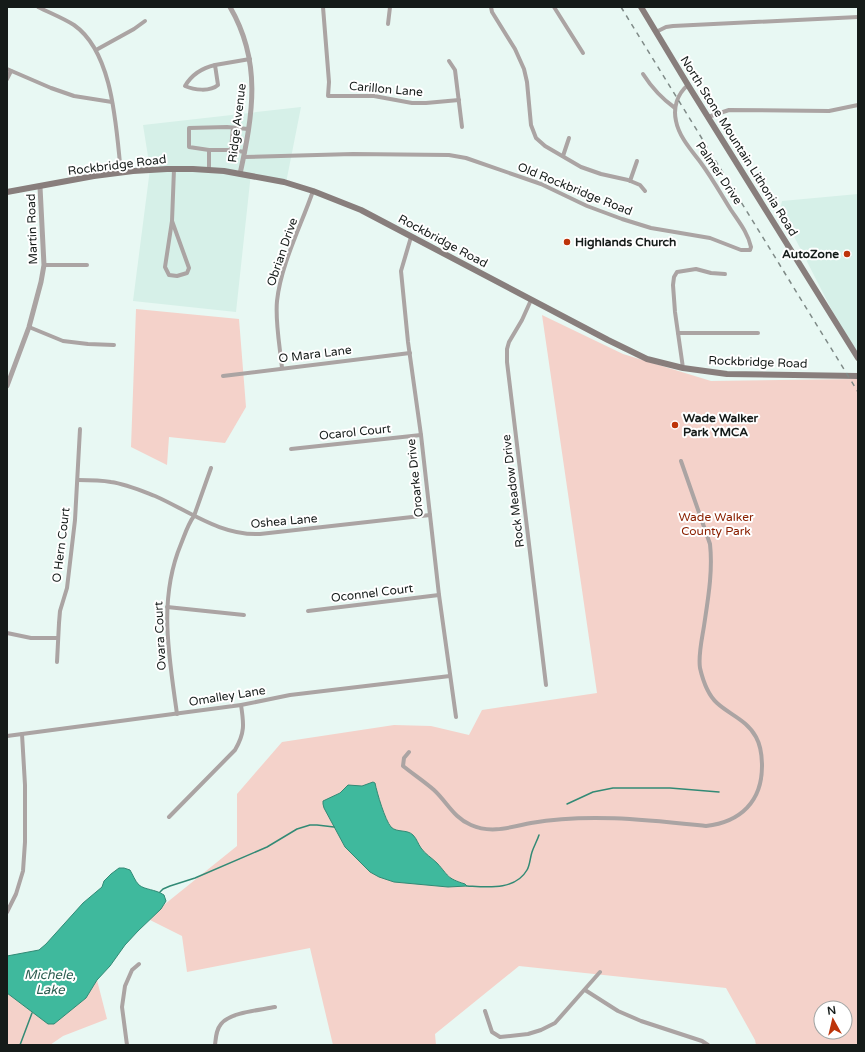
<svg xmlns="http://www.w3.org/2000/svg" width="865" height="1052" font-family="'Varela Round',sans-serif">
<style>
.built{fill:#d6f0e8}
.green{fill:#f4d2ca;fill-rule:evenodd}
.water{fill:#3fb99d;stroke:#328a75}
.lines{fill:none;stroke-linecap:round;stroke-linejoin:round}
.stream{stroke:#328a75;stroke-width:1.5}
.minor{stroke:#aba4a3;stroke-width:4}
.tertiary{stroke:#aba4a3;stroke-width:5}
.secondary{stroke:#887e7c;stroke-width:6}
.rail{stroke:#7f8a87;stroke-width:1.5;stroke-dasharray:5 5;stroke-linecap:butt}
.poi-dot{fill:#bd340a;stroke:#fff;stroke-width:1.5}
.labels{text-anchor:middle;dominant-baseline:central;stroke-width:4;stroke-linejoin:round;paint-order:stroke}
.street-label{font-size:12px;fill:#151b19;stroke:#fff}
.poi-label{font-size:12px;font-weight:bold;fill:#151b19;stroke:#fff;text-anchor:start}
.park-label{font-size:12px;fill:#8a2000;stroke:#fff}
.water-label{font-size:13px;font-style:italic;fill:#2e5f52;stroke:#fff}
</style>
<rect width="100%" height="100%" fill="#e8f8f3"/>
<!-- built -->
<g class="built">
<path d="M301,107L286,183L251,173L236,312L133,301L150,169L143,125Z"/>
<path d="M858,194V361L780,209L782,201Z"/>
</g>
<!-- green -->
<g class="green">
<path d="M136,309L239,319L246,407L225,443L169,437L167,465L131,447Z"/>
<path d="M542,315L623,354L711,381L858,379V1045H756L755,1040L726,988L519,966L435,1034L436,1045H333L310,948L187,972L182,936L150,920L165,904L237,846V794L282,742L394,725L431,726L469,735L482,710L597,693ZM821,1008H845V1032H821Z"/>
<path d="M97,980L107,1019L63,1036L50,1045H7V993L54,1024L86,998Z"/>
</g>
<!-- water -->
<g class="water">
<path d="M373,782L375,783C377,793 385,820 391,827C397,833 407,829 413,835C417,839 418,844 421,848C425,854 432,858 437,863C449,876 446,878 465,884L467,886L448,887L394,882L379,877L370,872L345,847L324,808L323,804V801L340,793L348,785L362,786Z"/>
<path d="M119,868H124L130,870C133,875 135,881 139,885C145,890 155,889 164,895L166,901L161,909L138,931L125,945L110,966L97,980L86,998L54,1024H48L7,993V956L39,950L46,944L83,903L102,887L104,881L111,874Z"/>
</g>
<g class="lines">
<!-- stream -->
<g class="stream">
<path d="M567,804L593,792L613,788H670L719,792"/>
<path d="M467,886C486,887 515,891 527,870C530,865 530,858 532,852C534,846 537,841 539,835"/>
<path d="M160,892L163,889L170,886L195,878L267,847L297,829L310,825H317L334,827"/>
<path d="M20,1045L32,1013"/>
</g>
<!-- minor -->
<g class="minor">
<path d="M38,7C50,13 63,18 74,25C114,53 116,129 121,173"/>
<path d="M323,7L329,82L328,96H374L412,103H426L459,100"/>
<path d="M491,7L492,12L515,49L524,69L527,82L531,125L536,138L545,146L581,167L601,174L628,180L640,185L645,191"/>
<path d="M554,7L583,53"/>
<path d="M388,24L390,7"/>
<path d="M656,32L666,27L673,26L858,17"/>
<path d="M96,50L134,29L145,21"/>
<path d="M449,61L455,70L462,127"/>
<path d="M215,65L218,85C210,92 194,90 185,86C192,74 202,68 215,65Z"/>
<path d="M215,65L250,59"/>
<path d="M7,69L51,88L74,96L112,102"/>
<path d="M643,74C652,88 661,98 675,108"/>
<path d="M7,79L11,71"/>
<path d="M708,117L729,110L829,111L858,105"/>
<path d="M233,128L231,150L245,152"/>
<path d="M209,150V170"/>
<path d="M231,150H209L189,147V128L227,127L248,129"/>
<path d="M563,156L569,138"/>
<path d="M244,157L353,154L449,155L466,158L541,184L587,206L622,219L651,228L710,238L741,250H750L751,247C748,233 739,222 731,210C721,194 712,178 701,163C692,151 679,137 676,121C673,108 677,94 688,85"/>
<path d="M630,181L637,161"/>
<path d="M172,221L189,268L187,273L177,276L169,275L165,267L172,221L174,169"/>
<path d="M411,237L401,271L408,342L421,435L439,595L456,717"/>
<path d="M44,265H87"/>
<path d="M531,300L522,320L509,342L507,349V362L546,685"/>
<path d="M29,327L63,341L88,344L114,345"/>
<path d="M678,333H758"/>
<path d="M282,368C280,347 275,322 277,301C281,264 301,226 313,191"/>
<path d="M683,368L675,312L673,285L674,277L677,272L696,269L711,273L725,274"/>
<path d="M223,376L410,353"/>
<path d="M291,449L421,435"/>
<path d="M78,480C89,480 100,480 111,482C126,484 142,491 155,496C189,511 221,536 260,534L430,515"/>
<path d="M167,607L244,615"/>
<path d="M308,611L439,595"/>
<path d="M7,633L31,638H58"/>
<path d="M57,662L59,623L60,611L67,588L75,520L80,429"/>
<path d="M177,714C169,656 158,599 181,544C185,534 188,524 194,516L211,468"/>
<path d="M7,736L241,705L290,695L450,676"/>
<path d="M409,752L404,758L403,766C413,774 425,782 434,790C447,802 454,818 471,825C491,834 511,827 531,823C589,813 648,820 706,826C741,822 762,801 762,766C762,756 761,746 756,737C747,720 730,715 717,703C707,694 703,681 700,668C698,655 702,639 704,626C708,599 713,571 710,544L681,461"/>
<path d="M169,817L235,750C245,733 244,724 241,705"/>
<path d="M7,912L16,894L23,871L25,842V785L22,734"/>
<path d="M585,990L618,1011L641,1021L702,1041L708,1045"/>
<path d="M485,1011L492,1032L500,1037L528,1034L541,1030L555,1023L600,972"/>
<path d="M127,1045L122,1007L125,986L132,970L139,964"/>
<path d="M215,1045C216,1037 216,1030 221,1024C230,1012 261,1010 275,1007"/>
</g>
<!-- tertiary -->
<g class="tertiary">
<path d="M230,7C262,62 253,114 240,174"/>
<path d="M7,386L29,327L41,282L44,265L40,187"/>
</g>
<!-- secondary -->
<g class="secondary">
<path d="M641,7L688,85L858,358"/>
<path d="M7,192L94,176L133,171L167,169H193L224,171L284,182L313,191L361,210L608,340L647,359L683,368L727,374L858,376"/>
</g>
<!-- rail -->
<path class="rail" d="M621,7L858,392"/>
</g>
<!-- markers -->
<g class="poi-dot">
<circle cx="567" cy="242" r="4"/>
<circle cx="847" cy="254" r="4"/>
<circle cx="675" cy="425" r="4"/>
</g>
<g class="labels">
<!-- street labels -->
<g class="street-label">
<text transform="translate(386 89) rotate(5)">Carillon Lane</text>
<text transform="translate(237 123) rotate(-83)">Ridge Avenue</text>
<text transform="translate(739 146) rotate(58)">North Stone Mountain Lithonia Road</text>
<text transform="translate(117 165) rotate(-7)">Rockbridge Road</text>
<text transform="translate(719 173) rotate(56)">Palmer Drive</text>
<text transform="translate(575 189) rotate(22)">Old Rockbridge Road</text>
<text transform="translate(32 229) rotate(-92)">Martin Road</text>
<text transform="translate(443 241) rotate(28)">Rockbridge Road</text>
<text transform="translate(282 252) rotate(-71)">Obrian Drive</text>
<text transform="translate(315 354) rotate(-7)">O Mara Lane</text>
<text transform="translate(758 362) rotate(2)">Rockbridge Road</text>
<text transform="translate(355 432) rotate(-6)">Ocarol Court</text>
<text transform="translate(415 478) rotate(-96)">Oroarke Drive</text>
<text transform="translate(513 491) rotate(-97)">Rock Meadow Drive</text>
<text transform="translate(284 521) rotate(-5)">Oshea Lane</text>
<text transform="translate(61 545) rotate(-83)">O Hern Court</text>
<text transform="translate(372 593) rotate(-7)">Oconnel Court</text>
<text transform="translate(160 636) rotate(-93)">Ovara Court</text>
<text transform="translate(227 696) rotate(-9)">Omalley Lane</text>
</g>
<!-- poi labels -->
<g class="poi-label">
<text x="575" y="242">Highlands Church</text>
<text x="839" y="254" text-anchor="end">AutoZone</text>
<text x="683" y="418">Wade Walker<tspan x="683" dy="14">Park YMCA</tspan></text>
</g>
<!-- park labels -->
<g class="park-label">
<text x="716" y="517">Wade Walker<tspan x="716" dy="14">County Park</tspan></text>
</g>
<!-- water labels -->
<g class="water-label">
<text x="50" y="975">Michele,<tspan x="50" dy="15">Lake</tspan></text>
</g>
</g>
<!-- border -->
<rect width="865" height="1052" fill="none" stroke="#151b19" stroke-width="16"/>
<!-- north arrow -->
<g transform="translate(833 1020) rotate(352)"><circle r="19" fill="#ffffff" stroke="#a1a4a3"/>
<path d="M0-3L7 15L0 10L-7 15Z" fill="#bd340a"/>
<text y="-6" font-size="11" font-weight="bold" text-anchor="middle" fill="#151b19">N</text>
</g>
</svg>
